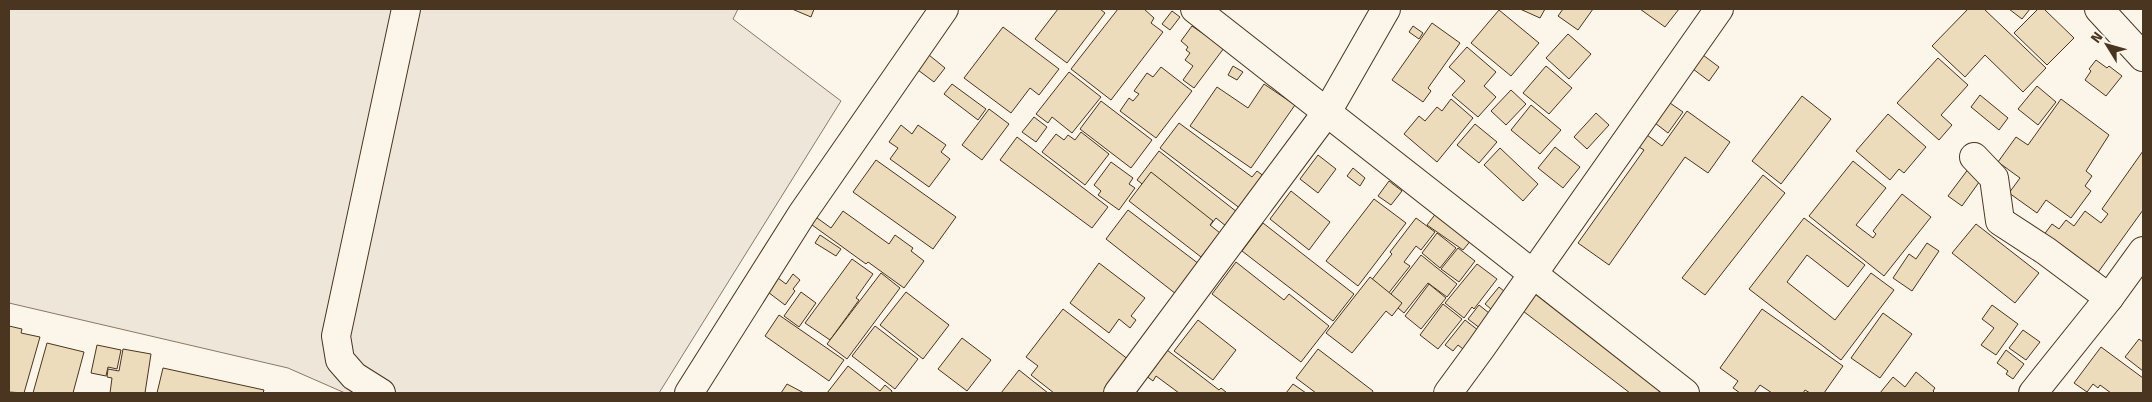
<svg xmlns="http://www.w3.org/2000/svg" width="2152" height="402" font-family="'Fira Sans',sans-serif">
<style>
.green{fill:#ede6d9;stroke:#887966}
.building{fill:#ecdcbc;stroke:#4a3520}
.lines{fill:none;stroke-linecap:round;stroke-linejoin:round}
.minor-casing{stroke:#4a3520;stroke-width:30}
.minor{stroke:#fbf6e9;stroke-width:28}
</style>
<rect width="100%" height="100%" fill="#fbf6e9"/>
<!-- green -->
<path class="green" d="M9,9H738L733,19L841,101L659,393H345L288,368L9,303Z"/>
<!-- building -->
<g class="building">
<path d="M792,9H814L811,17Z"/>
<path d="M1058,9H1100L1105,13L1067,63L1035,39Z"/>
<path d="M1118,9H1144L1154,18L1151,23L1163,32L1111,100L1071,69Z"/>
<path d="M1520,9H1545L1540,18Z"/>
<path d="M1563,9H1593L1578,30L1558,16Z"/>
<path d="M1640,9H1679L1665,27Z"/>
<path d="M1968,9H1984L2046,68L2023,92L1985,55L1965,77L1932,46Z"/>
<path d="M2009,9H2030L2022,19Z"/>
<path d="M2038,9H2044L2074,38L2047,65L2014,33Z"/>
<path d="M1499,10L1539,43L1511,76L1471,43Z"/>
<path d="M1172,11L1180,17L1170,30L1162,24Z"/>
<path d="M1432,23L1460,43L1428,88L1431,91L1423,102L1392,80Z"/>
<path d="M1192,26L1224,48L1194,88L1183,80L1193,66L1185,60L1190,53L1186,50L1188,47L1181,41Z"/>
<path d="M1413,26L1423,33L1419,39L1409,32Z"/>
<path d="M1003,27L1059,69L1039,95L1030,88L1011,113L964,78Z"/>
<path d="M1568,34L1591,54L1569,79L1546,58Z"/>
<path d="M1467,47L1496,72L1484,86L1496,97L1478,117L1452,95L1465,81L1449,67Z"/>
<path d="M929,55L945,68L934,82L918,70Z"/>
<path d="M1703,55L1719,67L1709,81L1693,69Z"/>
<path d="M1938,58L1968,85L1941,115L1952,125L1939,140L1897,103Z"/>
<path d="M2096,60L2107,68L2109,66L2122,76L2106,96L2085,80L2091,71L2089,69Z"/>
<path d="M1233,66L1243,72L1237,80L1228,75Z"/>
<path d="M1546,66L1572,88L1549,114L1523,93Z"/>
<path d="M1161,67L1192,91L1156,138L1120,111L1129,98L1133,101L1139,94L1134,91L1147,73L1153,77Z"/>
<path d="M1069,72L1101,97L1072,133L1052,117L1048,123L1036,114Z"/>
<path d="M952,84L986,109L978,120L944,94Z"/>
<path d="M1264,84L1295,105L1251,168L1190,126L1217,87L1248,108Z"/>
<path d="M2037,86L2056,102L2038,125L2018,109Z"/>
<path d="M1511,90L1526,104L1506,125L1491,111Z"/>
<path d="M1980,95L2008,118L1999,130L1971,107Z"/>
<path d="M1802,96L1831,119L1781,184L1752,161Z"/>
<path d="M1451,99L1473,118L1437,162L1404,134L1419,116L1425,121L1437,107L1442,111Z"/>
<path d="M2061,99L2109,135L2086,171L2092,176L2085,186L2091,191L2071,218L2046,200L2037,213L2009,193L2020,178L1998,162L2016,137L2028,145Z"/>
<path d="M1101,101L1152,140L1131,168L1080,129Z"/>
<path d="M1670,103L1683,112L1668,133L1655,123Z"/>
<path d="M1531,105L1561,130L1540,154L1511,130Z"/>
<path d="M989,109L1009,124L982,160L962,145Z"/>
<path d="M1687,111L1730,142L1708,173L1685,157L1609,265L1578,243L1644,150L1639,147L1647,135L1662,146Z"/>
<path d="M1596,113L1609,125L1587,149L1574,137Z"/>
<path d="M1888,114L1926,147L1904,173L1899,169L1890,180L1856,151Z"/>
<path d="M1034,117L1047,127L1036,142L1022,132Z"/>
<path d="M1179,123L1252,177L1257,171L1265,177L1241,209L1160,148Z"/>
<path d="M1475,124L1497,142L1479,163L1457,145Z"/>
<path d="M901,125L912,134L918,125L946,145L941,152L950,159L929,187L890,159L898,148L889,142Z"/>
<path d="M1081,132L1109,154L1085,185L1042,152L1056,134L1064,140L1068,135L1075,140Z"/>
<path d="M1017,137L1108,207L1092,228L1000,160Z"/>
<path d="M1555,147L1580,167L1563,188L1538,168Z"/>
<path d="M1500,148L1538,184L1523,201L1484,165Z"/>
<path d="M1159,151L1237,212L1226,226L1216,218L1205,232L1137,180Z"/>
<path d="M2143,151V210L2094,278L2043,236L2052,224L2059,229L2066,220L2074,226L2085,211L2101,223L2108,214L2102,209Z"/>
<path d="M1318,155L1336,169L1318,193L1300,179Z"/>
<path d="M876,160L956,217L933,249L853,192Z"/>
<path d="M1853,161L1886,188L1856,225L1873,238L1876,234L1873,231L1902,194L1931,217L1884,276L1809,216Z"/>
<path d="M1111,162L1133,178L1129,184L1135,188L1119,210L1098,195L1101,191L1094,185Z"/>
<path d="M1353,168L1365,178L1360,186L1347,176Z"/>
<path d="M1969,168L1982,178L1962,206L1948,196Z"/>
<path d="M1151,172L1213,221L1210,225L1220,233L1201,257L1129,201Z"/>
<path d="M1763,175L1785,193L1705,295L1682,278Z"/>
<path d="M1389,181L1402,191L1391,205L1378,196Z"/>
<path d="M1291,191L1330,222L1309,250L1270,219Z"/>
<path d="M1374,199L1406,223L1358,286L1326,261Z"/>
<path d="M1128,210L1199,264L1176,294L1106,239Z"/>
<path d="M843,211L889,244L895,235L913,248L911,251L924,261L904,288L868,262L866,264L808,222L813,215L831,228Z"/>
<path d="M1437,212L1472,239L1463,250L1427,225Z"/>
<path d="M1416,218L1435,232L1421,250L1416,246L1404,262L1410,266L1380,304L1368,294L1372,290L1367,286L1392,254L1390,252Z"/>
<path d="M1804,218L1865,265L1848,287L1807,255L1787,282L1835,320L1871,273L1894,290L1841,360L1749,289Z"/>
<path d="M1263,223L1354,294L1333,321L1242,251Z"/>
<path d="M1976,224L2039,273L2015,303L1952,253Z"/>
<path d="M1437,233L1456,248L1440,268L1422,253Z"/>
<path d="M820,235L841,249L836,256L815,243Z"/>
<path d="M1927,243L1939,251L1912,291L1893,278L1909,254L1916,259Z"/>
<path d="M1458,248L1475,261L1459,282L1441,269Z"/>
<path d="M1421,255L1457,284L1447,297L1428,283L1404,313L1387,299Z"/>
<path d="M852,259L873,274L856,298L859,300L830,340L805,323Z"/>
<path d="M1236,262L1284,300L1289,294L1329,326L1301,362L1212,294Z"/>
<path d="M1099,263L1145,298L1131,316L1136,320L1130,328L1119,319L1109,333L1070,303Z"/>
<path d="M1477,264L1497,279L1474,309L1472,307L1464,318L1445,303Z"/>
<path d="M881,273L900,288L847,359L827,344Z"/>
<path d="M793,274L800,280L793,289L795,291L785,305L764,289L774,275L786,284Z"/>
<path d="M1370,277L1402,303L1392,316L1386,311L1352,353L1326,333Z"/>
<path d="M1429,284L1446,298L1421,329L1405,316Z"/>
<path d="M1499,287L1510,296L1497,314L1485,304Z"/>
<path d="M1539,290L1664,386L1658,393H1630L1523,311Z"/>
<path d="M801,292L816,303L799,327L784,316Z"/>
<path d="M906,292L949,325L923,359L880,325Z"/>
<path d="M1443,304L1462,319L1438,349L1420,335Z"/>
<path d="M1479,305L1499,321L1489,335L1468,319Z"/>
<path d="M1992,305L2018,324L1996,355L1981,345L1994,328L1982,319Z"/>
<path d="M1063,309L1129,360L1103,393H1054L1031,375L1038,366L1026,357Z"/>
<path d="M1762,309L1843,366L1824,393H1810L1805,390L1803,393H1772L1760,385L1754,393H1740L1733,388L1738,381L1720,368Z"/>
<path d="M1883,313L1912,334L1880,378L1851,358Z"/>
<path d="M779,315L844,360L829,381L765,336Z"/>
<path d="M1198,320L1236,350L1213,380L1174,351Z"/>
<path d="M1465,320L1483,334L1468,353L1458,345L1453,351L1445,345Z"/>
<path d="M9,326L22,329L21,333L40,337L24,393L9,392Z"/>
<path d="M875,326L918,359L895,389L852,356Z"/>
<path d="M2023,330L2040,342L2026,360L2009,348Z"/>
<path d="M962,338L991,360L967,391L938,369Z"/>
<path d="M2139,339L2143,342V371L2125,357Z"/>
<path d="M47,343L84,352L73,393H33Z"/>
<path d="M97,345L121,350L117,369L108,367L106,376L91,373Z"/>
<path d="M2101,347L2143,378V393H2111L2100,385L2098,388L2093,384L2087,392L2074,383Z"/>
<path d="M123,349L151,354L145,393H110L112,378L107,377L108,369L119,371Z"/>
<path d="M1318,349L1373,391L1372,393H1316L1296,378Z"/>
<path d="M1167,350L1219,390L1221,388L1227,393H1179L1156,376L1153,381L1145,375L1152,369Z"/>
<path d="M2006,350L2024,364L2013,379L2006,374L2008,371L1997,363Z"/>
<path d="M848,366L880,391L885,385L892,391L891,393H827Z"/>
<path d="M163,368L264,390L263,393H157Z"/>
<path d="M1019,370L1048,393H1001Z"/>
<path d="M1916,372L1935,388L1933,391L1935,393H1880L1893,377L1905,387Z"/>
<path d="M787,384L804,393H781Z"/>
<path d="M1293,384L1306,393H1286Z"/>
</g>
<g class="lines">
<!-- minor casing -->
<g class="minor-casing">
<g id="minor">
<path d="M1195,9L1685,393"/>
<path d="M2099,9L2143,57"/>
<path d="M1974,157L1994,178L2000,221L2046,251L2109,298"/>
<path d="M381,393L354,376L340,360L336,336L406,9"/>
<path d="M689,393L802,214L944,9"/>
<path d="M1118,393L1327,112L1386,9"/>
<path d="M1448,393L1481,348L1719,9"/>
<path d="M2033,393L2109,298L2143,251"/>
</g>
</g>
<!-- minor -->
<use href="#minor" class="minor"/>
</g>
<!-- border -->
<rect width="2152" height="402" fill="none" stroke="#4a3520" stroke-width="20"/>
<!-- north arrow -->
<g transform="translate(2107 45) rotate(307)" stroke="#fbf6e9" stroke-width="4" paint-order="stroke">
<path d="M0-4L9 19L0 12L-9 19Z" fill="#4a3520"/>
<text y="-8" font-size="14" font-weight="bold" text-anchor="middle" fill="#4a3520">N</text>
</g>
</svg>
